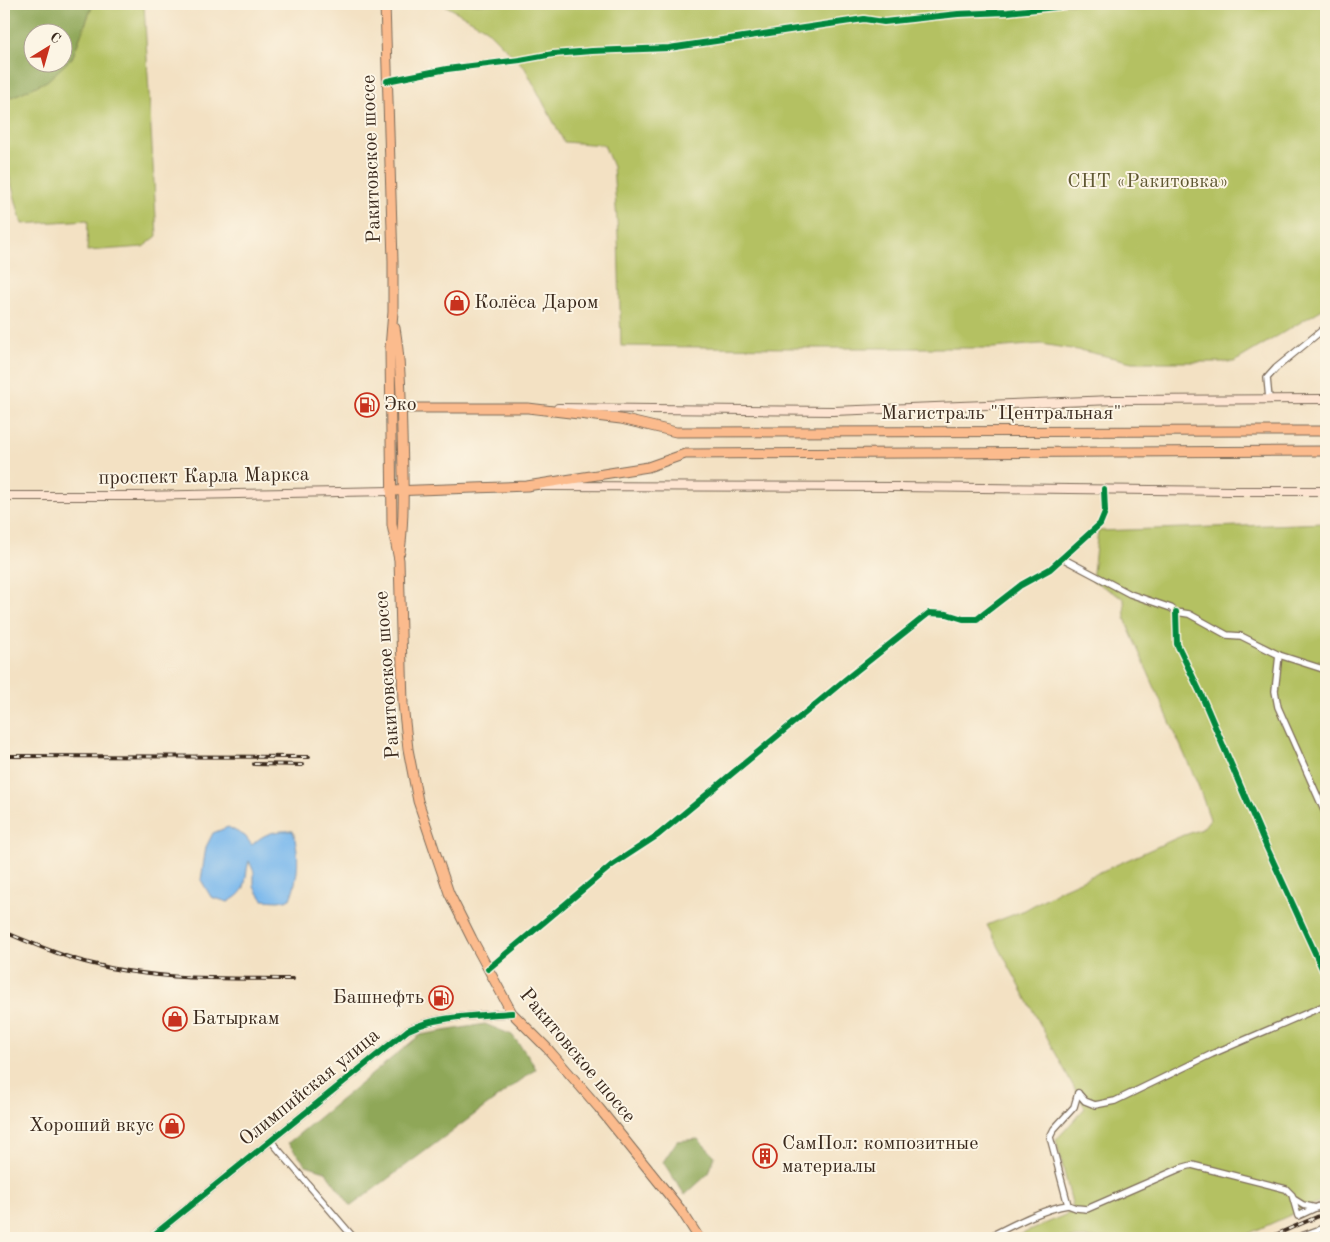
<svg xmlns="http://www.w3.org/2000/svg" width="1330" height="1242" font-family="'Old Standard TT',serif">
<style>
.green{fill:#b4c162;stroke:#787640}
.forest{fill:#8fa758;stroke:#65683b;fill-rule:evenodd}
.water{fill:#79b8ed;stroke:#5a7186}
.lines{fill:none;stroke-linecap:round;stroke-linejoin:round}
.minor-casing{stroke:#7b6a58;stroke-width:8}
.tertiary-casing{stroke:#7b6a58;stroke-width:9}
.secondary-casing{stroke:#7b6a58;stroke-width:10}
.primary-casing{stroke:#7b6a58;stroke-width:11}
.minor{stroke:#fff;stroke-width:5.5}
.tertiary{stroke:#fff;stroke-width:7}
.secondary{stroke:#fde4d1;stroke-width:8}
.primary{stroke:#fbbb8d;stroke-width:9}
.rail-casing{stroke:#3b2a1e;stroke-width:4}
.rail{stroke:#fcf5e5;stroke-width:2;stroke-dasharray:5.5;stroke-linecap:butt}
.cycleway-casing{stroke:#fcf5e5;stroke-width:9}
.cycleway{stroke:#00873e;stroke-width:6}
.labels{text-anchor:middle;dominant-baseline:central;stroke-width:4;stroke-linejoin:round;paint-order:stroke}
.street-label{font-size:20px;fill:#3b2a1e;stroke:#fcf5e5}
.park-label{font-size:20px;fill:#5f5732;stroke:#fcf5e5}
.poi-label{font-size:20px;fill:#3b2a1e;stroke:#fcf5e5;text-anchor:start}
</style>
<rect width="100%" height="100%" fill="#fcf5e5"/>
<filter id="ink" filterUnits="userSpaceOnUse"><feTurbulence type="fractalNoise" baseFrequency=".02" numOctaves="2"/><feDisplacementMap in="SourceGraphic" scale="10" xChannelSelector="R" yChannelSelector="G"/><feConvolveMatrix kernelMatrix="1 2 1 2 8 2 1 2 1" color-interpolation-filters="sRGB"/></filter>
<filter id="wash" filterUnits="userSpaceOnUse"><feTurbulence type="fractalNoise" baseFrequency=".0096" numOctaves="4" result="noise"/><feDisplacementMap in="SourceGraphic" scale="20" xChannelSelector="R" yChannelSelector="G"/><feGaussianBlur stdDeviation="1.12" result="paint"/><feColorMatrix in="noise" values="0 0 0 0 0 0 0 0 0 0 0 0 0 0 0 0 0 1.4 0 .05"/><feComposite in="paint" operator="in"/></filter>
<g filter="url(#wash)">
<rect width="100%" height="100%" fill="#f3e1c3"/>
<!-- green -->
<g class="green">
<path d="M93,4H144L157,236L143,247L87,251L88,220L22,224L7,168H4V92L12,97L72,58Z"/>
<path d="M443,4H1326V307L1234,362H1132L1084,351L1041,344L993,348H786L621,346L618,235L613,167L604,145L564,142L525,68L486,29Z"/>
<path d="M1326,523V1199L1239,1238H1013L1074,1211L1056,1140L1085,1108L987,925L1025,910L1062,889L1179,837L1202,829L1210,819L1198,785L1131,634L1125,618L1124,599L1092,580L1098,531Z"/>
</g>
<!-- forest -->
<g class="forest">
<path d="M4,4H93L72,58L47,81L12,97L4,92ZM32,32H62V62H32Z"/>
<path d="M485,1024L512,1035L529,1057L536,1069L351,1206L325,1171L306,1165L288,1143L420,1035Z"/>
<path d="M698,1139L715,1156L709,1173L685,1195L663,1162L677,1141Z"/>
</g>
<!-- water -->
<path class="water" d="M228,827L245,836L252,845C264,833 276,830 293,831C300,855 299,876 290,899L278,901L263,900L254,887V872L249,861C243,883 250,890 228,902L211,897L201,880L206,847L213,833Z"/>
</g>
<g filter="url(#ink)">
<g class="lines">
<!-- minor casing -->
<g class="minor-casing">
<g id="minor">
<path d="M387,81L447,69L520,60L553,54L592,51L669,48L864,19L884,22L958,14L1008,12L1085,4"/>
<path d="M1269,399L1267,378L1276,368L1326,327"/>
<path d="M1062,558L1130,594L1171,608L1176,612L1189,614L1227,635L1241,636L1279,655L1326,670"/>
<path d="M1176,612L1177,644L1201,694L1267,848L1326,977"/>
<path d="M1279,655L1275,691L1278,707L1326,815"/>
<path d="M488,969L612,865L658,835L846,679L929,613L947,614L963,619H977L1021,585L1050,569L1100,524L1105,512L1104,489"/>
<path d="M1078,1093L1085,1101L1095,1105L1115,1101L1212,1054L1326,1005"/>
<path d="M271,1141L354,1238"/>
<path d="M1295,1200L1303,1205L1316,1208"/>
<path d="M1068,1205L1076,1208L1087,1209L1181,1168L1192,1165L1286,1189L1292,1195L1298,1216L1326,1203"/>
<path d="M987,1238C1011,1226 1042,1209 1068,1205L1050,1137L1054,1129L1074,1107L1078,1093"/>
<path d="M1296,1238L1326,1227"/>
</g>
</g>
<!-- tertiary casing -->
<g class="tertiary-casing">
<path id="tertiary" d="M150,1238L408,1030C439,1015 478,1016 512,1013"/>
</g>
<!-- secondary casing -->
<g class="secondary-casing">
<g id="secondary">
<path d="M558,408L833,411L1113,400L1326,399"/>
<path d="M542,486L897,487L1231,491H1326"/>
<path d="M4,496H139L391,491"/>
</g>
</g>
<!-- primary casing -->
<g class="primary-casing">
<g id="primary">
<path d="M385,4L393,261V312L390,348L392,525L399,560L403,704L408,749L418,801L449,893L472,939L512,1013L547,1048L599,1108L681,1210L699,1238"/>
<path d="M395,328C401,363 401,398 402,433C403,473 405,512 400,552"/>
<path d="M391,408H528L621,419L676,432L1326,431"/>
<path d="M391,491L527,486L648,467L685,454L1326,451"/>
</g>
</g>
<!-- minor -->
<use href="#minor" class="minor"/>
<!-- tertiary -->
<use href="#tertiary" class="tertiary"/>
<!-- secondary -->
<use href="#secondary" class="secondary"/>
<!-- primary -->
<use href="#primary" class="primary"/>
<!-- rail casing -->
<g class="rail-casing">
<g id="rail">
<path d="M4,756L309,757"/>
<path d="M254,764L302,765"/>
<path d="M4,932C32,943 60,956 89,963C156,981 225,978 293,979"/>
<path d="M1268,1238L1326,1213"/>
</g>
</g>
<!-- rail -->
<use href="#rail" class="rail"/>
<!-- cycleway casing -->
<g class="cycleway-casing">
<g id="cycleway">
<path d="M387,81L447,69L520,60L553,54L592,51L669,48L864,19L884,22L958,14L1008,12L1085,4"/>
<path d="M1176,612L1177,644L1201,694L1267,848L1326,977"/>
<path d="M488,969L612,865L658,835L846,679L929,613L947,614L963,619H977L1021,585L1050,569L1100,524L1105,512L1104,489"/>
<path d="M150,1238L408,1030C439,1015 478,1016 512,1013"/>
</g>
</g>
<!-- cycleway -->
<use href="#cycleway" class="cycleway"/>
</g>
</g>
<!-- icons -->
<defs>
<g id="shop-ring" transform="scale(1.25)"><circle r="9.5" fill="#fcf5e5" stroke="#c8321e" stroke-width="1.5"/><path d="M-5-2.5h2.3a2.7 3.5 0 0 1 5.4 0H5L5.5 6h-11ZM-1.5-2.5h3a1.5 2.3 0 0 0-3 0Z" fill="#c8321e"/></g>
<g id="fuel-ring" transform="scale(1.25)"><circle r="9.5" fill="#fcf5e5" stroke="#c8321e" stroke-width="1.5"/><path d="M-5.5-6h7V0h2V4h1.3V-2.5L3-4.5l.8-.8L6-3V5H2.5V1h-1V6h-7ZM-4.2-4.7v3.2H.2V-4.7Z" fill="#c8321e"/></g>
<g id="building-ring" transform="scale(1.25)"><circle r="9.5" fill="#fcf5e5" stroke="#c8321e" stroke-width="1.5"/><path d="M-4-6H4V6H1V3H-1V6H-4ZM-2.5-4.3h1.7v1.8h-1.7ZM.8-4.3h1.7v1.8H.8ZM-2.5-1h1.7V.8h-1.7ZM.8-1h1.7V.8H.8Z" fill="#c8321e"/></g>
</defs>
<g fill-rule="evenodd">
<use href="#shop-ring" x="457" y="303"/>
<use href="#fuel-ring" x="367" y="405"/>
<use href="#fuel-ring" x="441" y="998"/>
<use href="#shop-ring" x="175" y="1019"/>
<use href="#shop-ring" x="172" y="1126"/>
<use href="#building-ring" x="765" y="1156"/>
</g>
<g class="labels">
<!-- street labels -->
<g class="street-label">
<text transform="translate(372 159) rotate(-92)">Ракитовское шоссе</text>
<text x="1001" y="414">Магистраль "Центральная"</text>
<text transform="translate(204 477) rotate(-1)">проспект Карла Маркса</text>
<text transform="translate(388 675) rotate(-94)">Ракитовское шоссе</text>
<text transform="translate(577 1056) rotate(50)">Ракитовское шоссе</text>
<text transform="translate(310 1088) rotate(-39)">Олимпийская улица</text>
</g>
<!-- park labels -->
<g class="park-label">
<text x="1148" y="182">СНТ «Ракитовка»</text>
</g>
<!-- poi labels -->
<g class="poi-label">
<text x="474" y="303">Колёса Даром</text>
<text x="384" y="405">Эко</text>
<text x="424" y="998" text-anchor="end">Башнефть</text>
<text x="192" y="1019">Батыркам</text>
<text x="154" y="1126" text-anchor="end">Хороший вкус</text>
<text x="782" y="1144">СамПол: композитные<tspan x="782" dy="23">материалы</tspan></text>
</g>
</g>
<!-- margin -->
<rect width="1330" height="1242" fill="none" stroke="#fcf5e5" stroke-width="20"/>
<!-- north arrow -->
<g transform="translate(48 48) rotate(37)"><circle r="24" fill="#fcf5e5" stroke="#afa495"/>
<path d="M0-4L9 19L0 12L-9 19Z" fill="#c8321e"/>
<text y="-8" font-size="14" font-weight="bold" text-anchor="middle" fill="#3b2a1e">С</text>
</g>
</svg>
